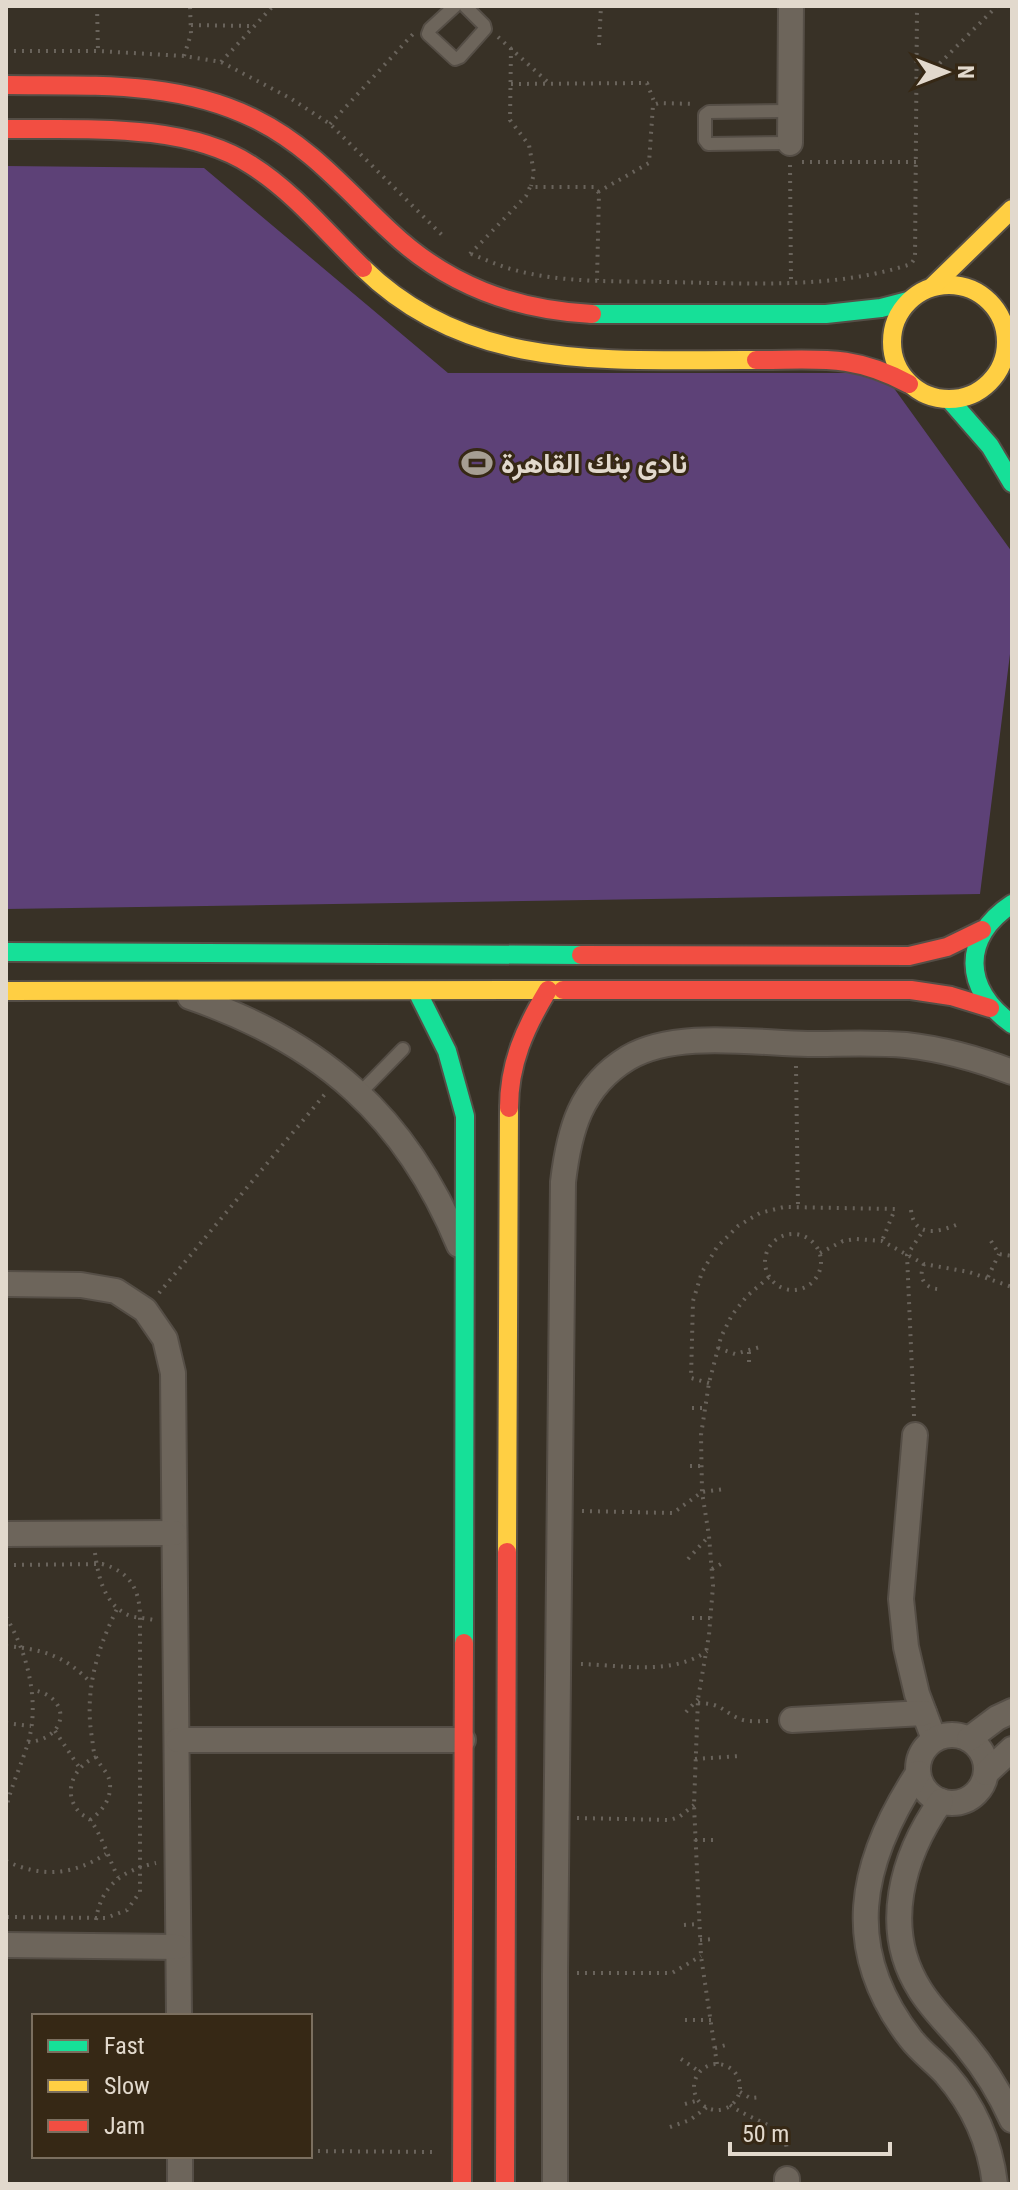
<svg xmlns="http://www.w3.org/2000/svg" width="1018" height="2190" font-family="'Roboto Condensed',Vazirmatn,sans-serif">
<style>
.green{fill:#5d4177}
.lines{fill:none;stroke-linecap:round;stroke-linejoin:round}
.lane-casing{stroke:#554e46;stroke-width:16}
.street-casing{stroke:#554e46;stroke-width:28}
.fast-casing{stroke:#554e46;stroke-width:22}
.slow-casing{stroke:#554e46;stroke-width:22}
.jam-casing{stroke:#554e46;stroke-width:22}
.path{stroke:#69635b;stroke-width:4;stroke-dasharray:2 6;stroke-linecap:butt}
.lane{stroke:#6d655b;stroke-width:12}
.street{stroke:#6d655b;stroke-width:24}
.fast{stroke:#16e098;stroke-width:18}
.slow{stroke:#ffcf43;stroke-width:18}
.jam{stroke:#f24e42;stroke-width:18}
.labels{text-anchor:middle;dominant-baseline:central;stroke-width:6;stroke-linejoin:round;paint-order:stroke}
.poi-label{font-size:28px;font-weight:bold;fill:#e2d9cd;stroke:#362815;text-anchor:start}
</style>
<rect width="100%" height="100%" fill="#383126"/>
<!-- green -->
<path class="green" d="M6,166L204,168L448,373H883L1012,552V638L980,894L6,909Z"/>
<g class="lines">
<!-- lane casing -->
<g class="lane-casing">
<g id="lane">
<path d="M455,6L430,29L428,34L455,59L460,57L485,29L484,25L465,6"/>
<path d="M790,143L708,144L705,140V115L709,112L790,111"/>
<path d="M359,1094L403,1049"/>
</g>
</g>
<!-- street casing -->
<g class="street-casing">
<g id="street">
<path d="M790,143L791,6"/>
<path d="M190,997C321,1042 406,1116 459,1245"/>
<path d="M6,1284L81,1285L116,1291L145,1310L165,1339L173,1373L179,2016"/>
<path d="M915,1435L901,1599L906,1647L917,1694L934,1739"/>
<path d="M6,1534L174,1533"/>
<path d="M792,1720L924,1713"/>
<circle cx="952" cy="1769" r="34"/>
<path d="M969,1739L997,1718L1012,1711"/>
<path d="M178,1740H463"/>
<path d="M918,1773C859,1863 841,1949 911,2039C921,2052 935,2062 946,2074C974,2106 990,2142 995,2184"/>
<path d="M986,1773L1012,1749"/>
<path d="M941,1801C902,1856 881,1929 920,1990C933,2011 952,2028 967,2047C986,2070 1000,2093 1012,2120"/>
<path d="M6,1945L178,1947"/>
<path d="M180,2156V2184"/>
<path d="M555,2184V1973L563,1182C569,1131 580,1087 628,1058C675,1030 754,1043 808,1044C840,1044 874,1042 906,1045C942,1049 978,1059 1012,1072"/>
<path d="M787,2184V2179"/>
</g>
</g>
<!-- fast casing -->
<g class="fast-casing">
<g id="fast">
<path d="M592,314H826L881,308L908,301"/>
<path d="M949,399L990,446L1012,483"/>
<path d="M1012,904C961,937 963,990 1012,1024"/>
<path d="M6,952L581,955"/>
<path d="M417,991L447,1051L465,1116L464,1643"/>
</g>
</g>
<!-- slow casing -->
<g class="slow-casing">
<g id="slow">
<path d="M363,268C472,375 615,359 756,360"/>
<circle cx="949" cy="342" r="57"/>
<path d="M933,286L1012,209"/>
<path d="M6,991L563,990"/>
<path d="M507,1552L509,1108"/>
</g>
</g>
<!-- jam casing -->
<g class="jam-casing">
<g id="jam">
<path d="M6,85C91,86 177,80 255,119C310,146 346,190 390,231C447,285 514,310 592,314"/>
<path d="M6,129C82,130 185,122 251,165C294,192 327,233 363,268"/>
<path d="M756,360C817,360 852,353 909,384"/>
<path d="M581,955L909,956L947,947L982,930"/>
<path d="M563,990H911L951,996L990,1008"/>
<path d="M509,1108C509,1063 525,1028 548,990"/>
<path d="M462,2184L464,1643"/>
<path d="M505,2184L507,1552"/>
</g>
</g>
<!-- path -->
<g class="path">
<path d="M97,6L98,51"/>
<path d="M191,25L254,26"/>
<path d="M498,37L550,84"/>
<path d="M599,45L601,6"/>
<path d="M511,48L510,120L529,145L534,173L531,186"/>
<path d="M6,51H98L184,56L221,62L290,98L330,124L443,236"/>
<path d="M184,56L191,34L190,6"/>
<path d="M221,62L273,6"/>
<path d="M511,84L647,83L655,104"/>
<path d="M917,86L997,6"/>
<path d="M330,124L413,34"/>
<path d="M802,162H916"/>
<path d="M790,165L791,283"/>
<path d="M598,192L649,163L653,105L659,103L695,104"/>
<path d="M470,254L526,196L530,187H594L599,193L597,280"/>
<path d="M471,254C484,259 497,265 511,269C559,283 613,281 663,282C745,283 832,290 911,264L915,258L917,6"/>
<path d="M796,1066L798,1207"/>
<path d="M911,1210C914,1237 936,1233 956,1225"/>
<circle cx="793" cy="1262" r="28"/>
<path d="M991,1241L999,1254L1012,1256"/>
<path d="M820,1253L843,1241L856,1239L882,1241L924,1264L969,1272L1012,1287"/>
<path d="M924,1264C918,1277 924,1288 938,1289"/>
<path d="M988,1277L999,1254"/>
<path d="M159,1293L325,1094"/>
<path d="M718,1348L735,1354L760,1347"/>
<path d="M749,1362V1351"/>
<path d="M709,1383L691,1378L693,1301L702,1272L717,1247L738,1226L760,1213L784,1207L895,1209L882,1241"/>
<path d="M692,1408H704"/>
<path d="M914,1416L907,1255L923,1231"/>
<path d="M690,1466H701"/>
<path d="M582,1511L673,1513L702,1492L724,1489"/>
<path d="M95,1553C98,1576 104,1604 128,1615C135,1618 146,1618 154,1620"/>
<path d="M688,1559L709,1536"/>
<path d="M6,1565L102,1564C128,1571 139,1587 140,1614V1892L127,1910L106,1918L6,1917"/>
<path d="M712,1569L721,1564"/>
<path d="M6,1617C28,1653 40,1703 28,1743C21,1766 11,1786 6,1809"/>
<path d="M692,1618H711"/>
<path d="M6,1646C42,1649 66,1656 91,1683"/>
<path d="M581,1664C622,1665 672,1676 707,1651"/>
<path d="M698,1703C724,1703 724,1714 743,1720C752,1722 762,1721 771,1721"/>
<path d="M686,1712L698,1699"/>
<path d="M6,1723L31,1726"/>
<path d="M55,1731L79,1767"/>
<path d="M28,1742C69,1739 72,1696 32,1690"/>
<path d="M96,1757C74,1766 61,1793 80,1813C83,1816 88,1817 90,1820C101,1833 110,1862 118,1877"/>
<path d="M695,1759L740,1756"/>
<path d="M577,1818L670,1820L679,1817L694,1805"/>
<path d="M90,1820C102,1811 111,1800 110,1784C109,1772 100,1767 96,1757C93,1752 93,1744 92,1738C84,1691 97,1649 118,1607"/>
<path d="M695,1840H715"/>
<path d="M6,1861C42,1878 73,1875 106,1854"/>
<path d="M96,1920C101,1885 123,1870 156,1863"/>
<path d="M684,1925L699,1924"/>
<path d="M700,1940L713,1939"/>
<path d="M577,1973H672L701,1956"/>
<path d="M685,2020H712"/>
<path d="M715,2048L730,2044"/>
<path d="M681,2059L700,2072"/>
<path d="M717,2064L701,1956L694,1805L698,1699L709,1635L713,1586L709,1536L702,1492L701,1435L709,1383L721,1337L732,1315L747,1296L769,1277"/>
<circle cx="717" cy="2087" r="23"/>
<path d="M740,2092L750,2098L762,2097"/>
<path d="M685,2104L699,2100"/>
<path d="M730,2105C748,2118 768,2122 785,2136L788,2158"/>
<path d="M670,2127L690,2120L707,2107"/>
<path d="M310,2151L436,2152"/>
</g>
<!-- lane -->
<use href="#lane" class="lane"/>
<!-- street -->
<use href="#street" class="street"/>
<!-- fast -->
<use href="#fast" class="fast"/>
<!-- slow -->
<use href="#slow" class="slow"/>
<!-- jam -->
<use href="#jam" class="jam"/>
</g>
<!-- icons -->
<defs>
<g id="stadium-bare" transform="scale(2.4)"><path d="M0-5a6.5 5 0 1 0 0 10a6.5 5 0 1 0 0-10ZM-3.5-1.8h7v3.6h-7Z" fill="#a69e93" stroke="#362815" stroke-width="2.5" paint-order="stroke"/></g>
</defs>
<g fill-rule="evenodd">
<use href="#stadium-bare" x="477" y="463"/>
</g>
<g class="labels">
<!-- poi labels -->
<g class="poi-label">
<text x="501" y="463">نادى بنك القاهرة</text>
</g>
</g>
<!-- border -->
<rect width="1018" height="2190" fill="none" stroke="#e2d9cd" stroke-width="16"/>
<!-- legend -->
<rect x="32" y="2014" width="280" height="144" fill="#362815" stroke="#7b6f5f" stroke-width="2"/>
<rect x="48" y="2040" width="40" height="12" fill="#16e098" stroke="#7b6f5f" stroke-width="2"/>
<text x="104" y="2054" font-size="24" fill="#e2d9cd">Fast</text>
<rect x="48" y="2080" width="40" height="12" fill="#ffcf43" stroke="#7b6f5f" stroke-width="2"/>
<text x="104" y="2094" font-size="24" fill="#e2d9cd">Slow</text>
<rect x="48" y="2120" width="40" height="12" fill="#f24e42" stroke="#7b6f5f" stroke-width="2"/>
<text x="104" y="2134" font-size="24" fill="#e2d9cd">Jam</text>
<!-- north arrow -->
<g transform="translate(946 72) rotate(90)" stroke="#362815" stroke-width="6" paint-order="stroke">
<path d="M0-6L14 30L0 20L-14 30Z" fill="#e2d9cd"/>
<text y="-12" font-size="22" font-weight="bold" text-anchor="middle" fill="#e2d9cd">N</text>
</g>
<!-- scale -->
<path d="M730 2142v12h160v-12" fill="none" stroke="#e2d9cd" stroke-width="4"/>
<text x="742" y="2142" font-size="24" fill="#e2d9cd" stroke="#362815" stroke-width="6" paint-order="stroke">50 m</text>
</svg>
